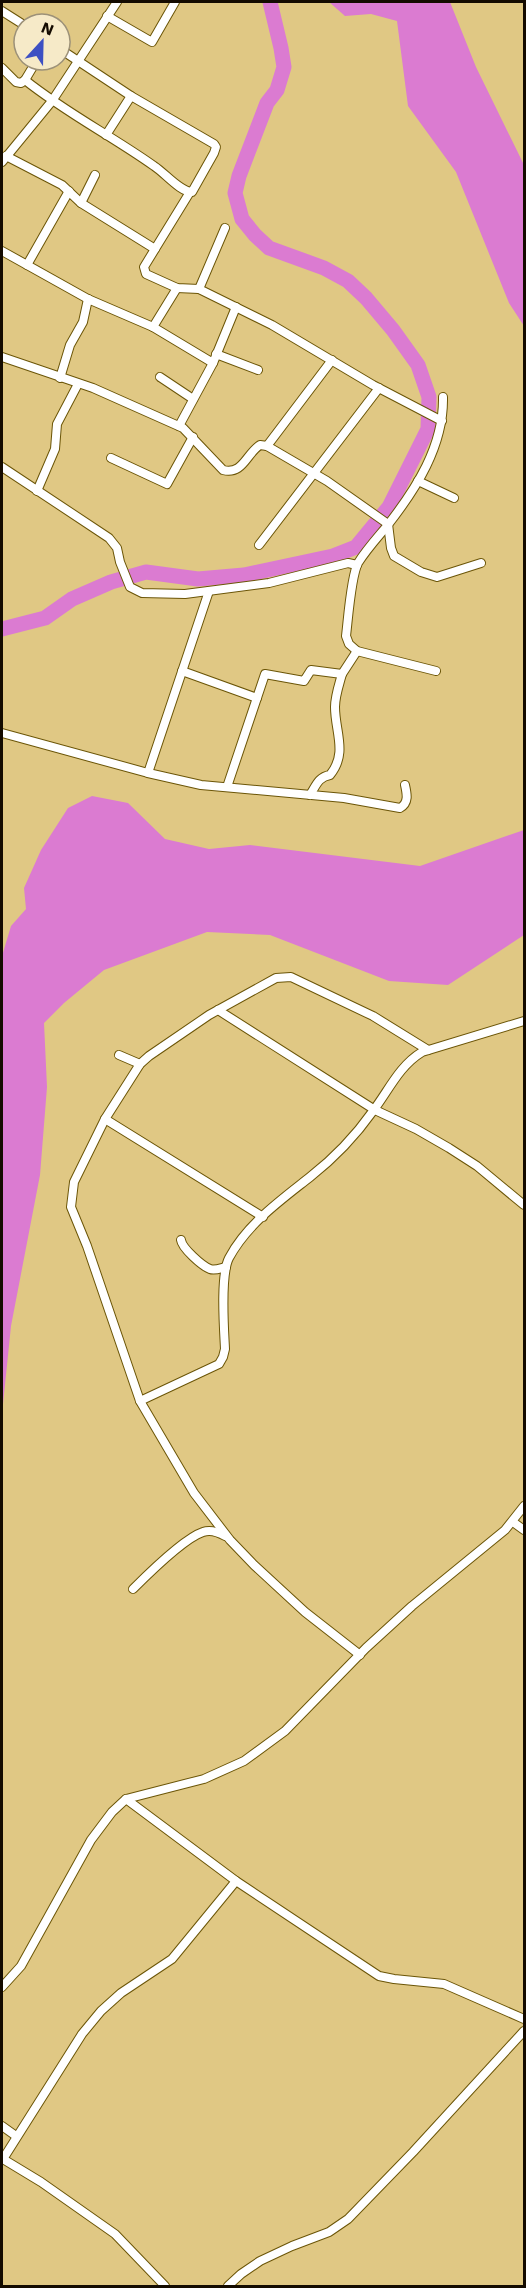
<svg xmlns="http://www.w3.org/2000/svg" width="526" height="2288" font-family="'Work Sans',sans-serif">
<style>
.water{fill:#db7bd1}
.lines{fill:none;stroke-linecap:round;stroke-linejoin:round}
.river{stroke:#db7bd1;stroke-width:15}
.street-casing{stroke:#6b5507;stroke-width:10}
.street{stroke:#fff;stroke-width:8}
</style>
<rect width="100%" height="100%" fill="#e0c884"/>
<!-- water -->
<g class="water">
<path d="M329,2H450L476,67L524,165V326L509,303L456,172L408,106L397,21L371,14L345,16Z"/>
<path d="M92,796L128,803L165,839L209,849L250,845L420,866L524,830V935L448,985L389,981L270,935L207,932L104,970L64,1003L44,1023L47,1087L40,1175L11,1326L2,1414V956L11,926L26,909L24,888L41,850L68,808Z"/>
</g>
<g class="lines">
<!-- river -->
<path class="river" d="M2,629L45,618L72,599L111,582L146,572L198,579L244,575L333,556L356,547L389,507L428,429L429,397L418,365L393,330L366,298L348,281L324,268L269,248L255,235L242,219L235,193L239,176L267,103L277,90L284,67L281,48L270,2"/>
<!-- street casing -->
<g class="street-casing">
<g id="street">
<path d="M2,11L24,25"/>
<path d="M107,16L152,42L175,2"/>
<path d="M2,68L16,82L21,83L25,80L37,60"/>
<path d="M25,80C66,113 112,136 154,166C165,173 180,192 192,192L214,153L216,147L214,144L131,96L60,49"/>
<path d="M106,135L131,96"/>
<path d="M6,156L62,185L81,203L155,249L144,267L146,274L177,288L199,289L272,325L373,385L442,421"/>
<path d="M2,162L52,101L117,2"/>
<path d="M81,203L95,175"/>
<path d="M155,249L190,192"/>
<path d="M2,251L88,299L153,327L213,363"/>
<path d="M27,265L69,191"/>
<path d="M199,289L225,228"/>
<path d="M153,327L177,288"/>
<path d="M216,354L258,370"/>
<path d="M2,357L93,388L183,428L223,470C243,475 246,454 260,445L267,446L327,481L388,524L391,548L394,556L421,572L437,577L481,563"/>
<path d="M160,377L193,399"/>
<path d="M60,378L70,345L83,322L88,299"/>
<path d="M179,426L213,363L236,307"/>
<path d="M267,446L332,360"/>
<path d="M111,458L167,484L193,437"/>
<path d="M2,467L109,538L117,548L120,562L130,587L142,593L185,594L269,583L348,563L357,565"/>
<path d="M418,481L454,498"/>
<path d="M37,491L55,449L57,424L78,384"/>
<path d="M259,545L379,388"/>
<path d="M182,671L257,698"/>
<path d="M436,671L357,651L349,644L346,636C348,620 351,576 358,563C366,550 377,538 387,526C416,489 444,446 443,397"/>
<path d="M2,733L148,773L201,785L344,798L400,808C409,803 407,794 405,785"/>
<path d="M148,773L209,591"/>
<path d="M227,787L265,674L304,681L311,670L342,674L357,651"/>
<path d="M310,795C316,786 318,777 330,775C348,753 335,732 335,707C335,696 339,685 342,674"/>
<path d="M218,1010L375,1110L416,1129L449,1148L477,1166L524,1205"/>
<path d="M119,1055L140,1064"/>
<path d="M105,1119L263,1217"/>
<path d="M181,1240C182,1248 202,1266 210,1269C215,1271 221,1268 226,1267"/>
<path d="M140,1401L87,1246L71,1207L74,1182L105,1119L140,1064L149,1056L209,1015L276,978L291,977L373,1016L428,1050"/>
<path d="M513,1522L524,1530"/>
<path d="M133,1589C147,1575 185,1538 203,1532C211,1529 218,1532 225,1536"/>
<path d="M360,1655L305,1612L254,1565L230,1540L194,1493L140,1401L219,1364L223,1357L225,1349C224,1328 220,1275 229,1258C247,1224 281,1200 310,1177C333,1159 356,1135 373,1111C389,1090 399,1066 422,1052L524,1021"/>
<path d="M126,1799L236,1881L379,1976L394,1979L444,1984L524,2019"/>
<path d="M2,1987L21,1966L91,1840L112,1812L126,1799L204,1779L244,1761L285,1731L366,1648L412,1606L505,1530L524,1506"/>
<path d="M2,2126L16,2136"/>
<path d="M165,2286L115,2234L41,2182L3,2159L82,2034L101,2011L121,1993L172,1959L236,1881"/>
<path d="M228,2286L241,2274L260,2261L292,2246L329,2232L348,2219L413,2152L524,2031"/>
</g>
</g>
<!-- street -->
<use href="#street" class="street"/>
</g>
<!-- border -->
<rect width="526" height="2288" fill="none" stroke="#140b00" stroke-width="6"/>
<!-- north arrow -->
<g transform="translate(42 42) rotate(22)"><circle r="28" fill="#f6eac8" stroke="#9c9178" stroke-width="1.5"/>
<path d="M0-4.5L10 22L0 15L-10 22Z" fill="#3d50c3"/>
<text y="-9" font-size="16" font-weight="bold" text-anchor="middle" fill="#140b00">N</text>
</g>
</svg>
